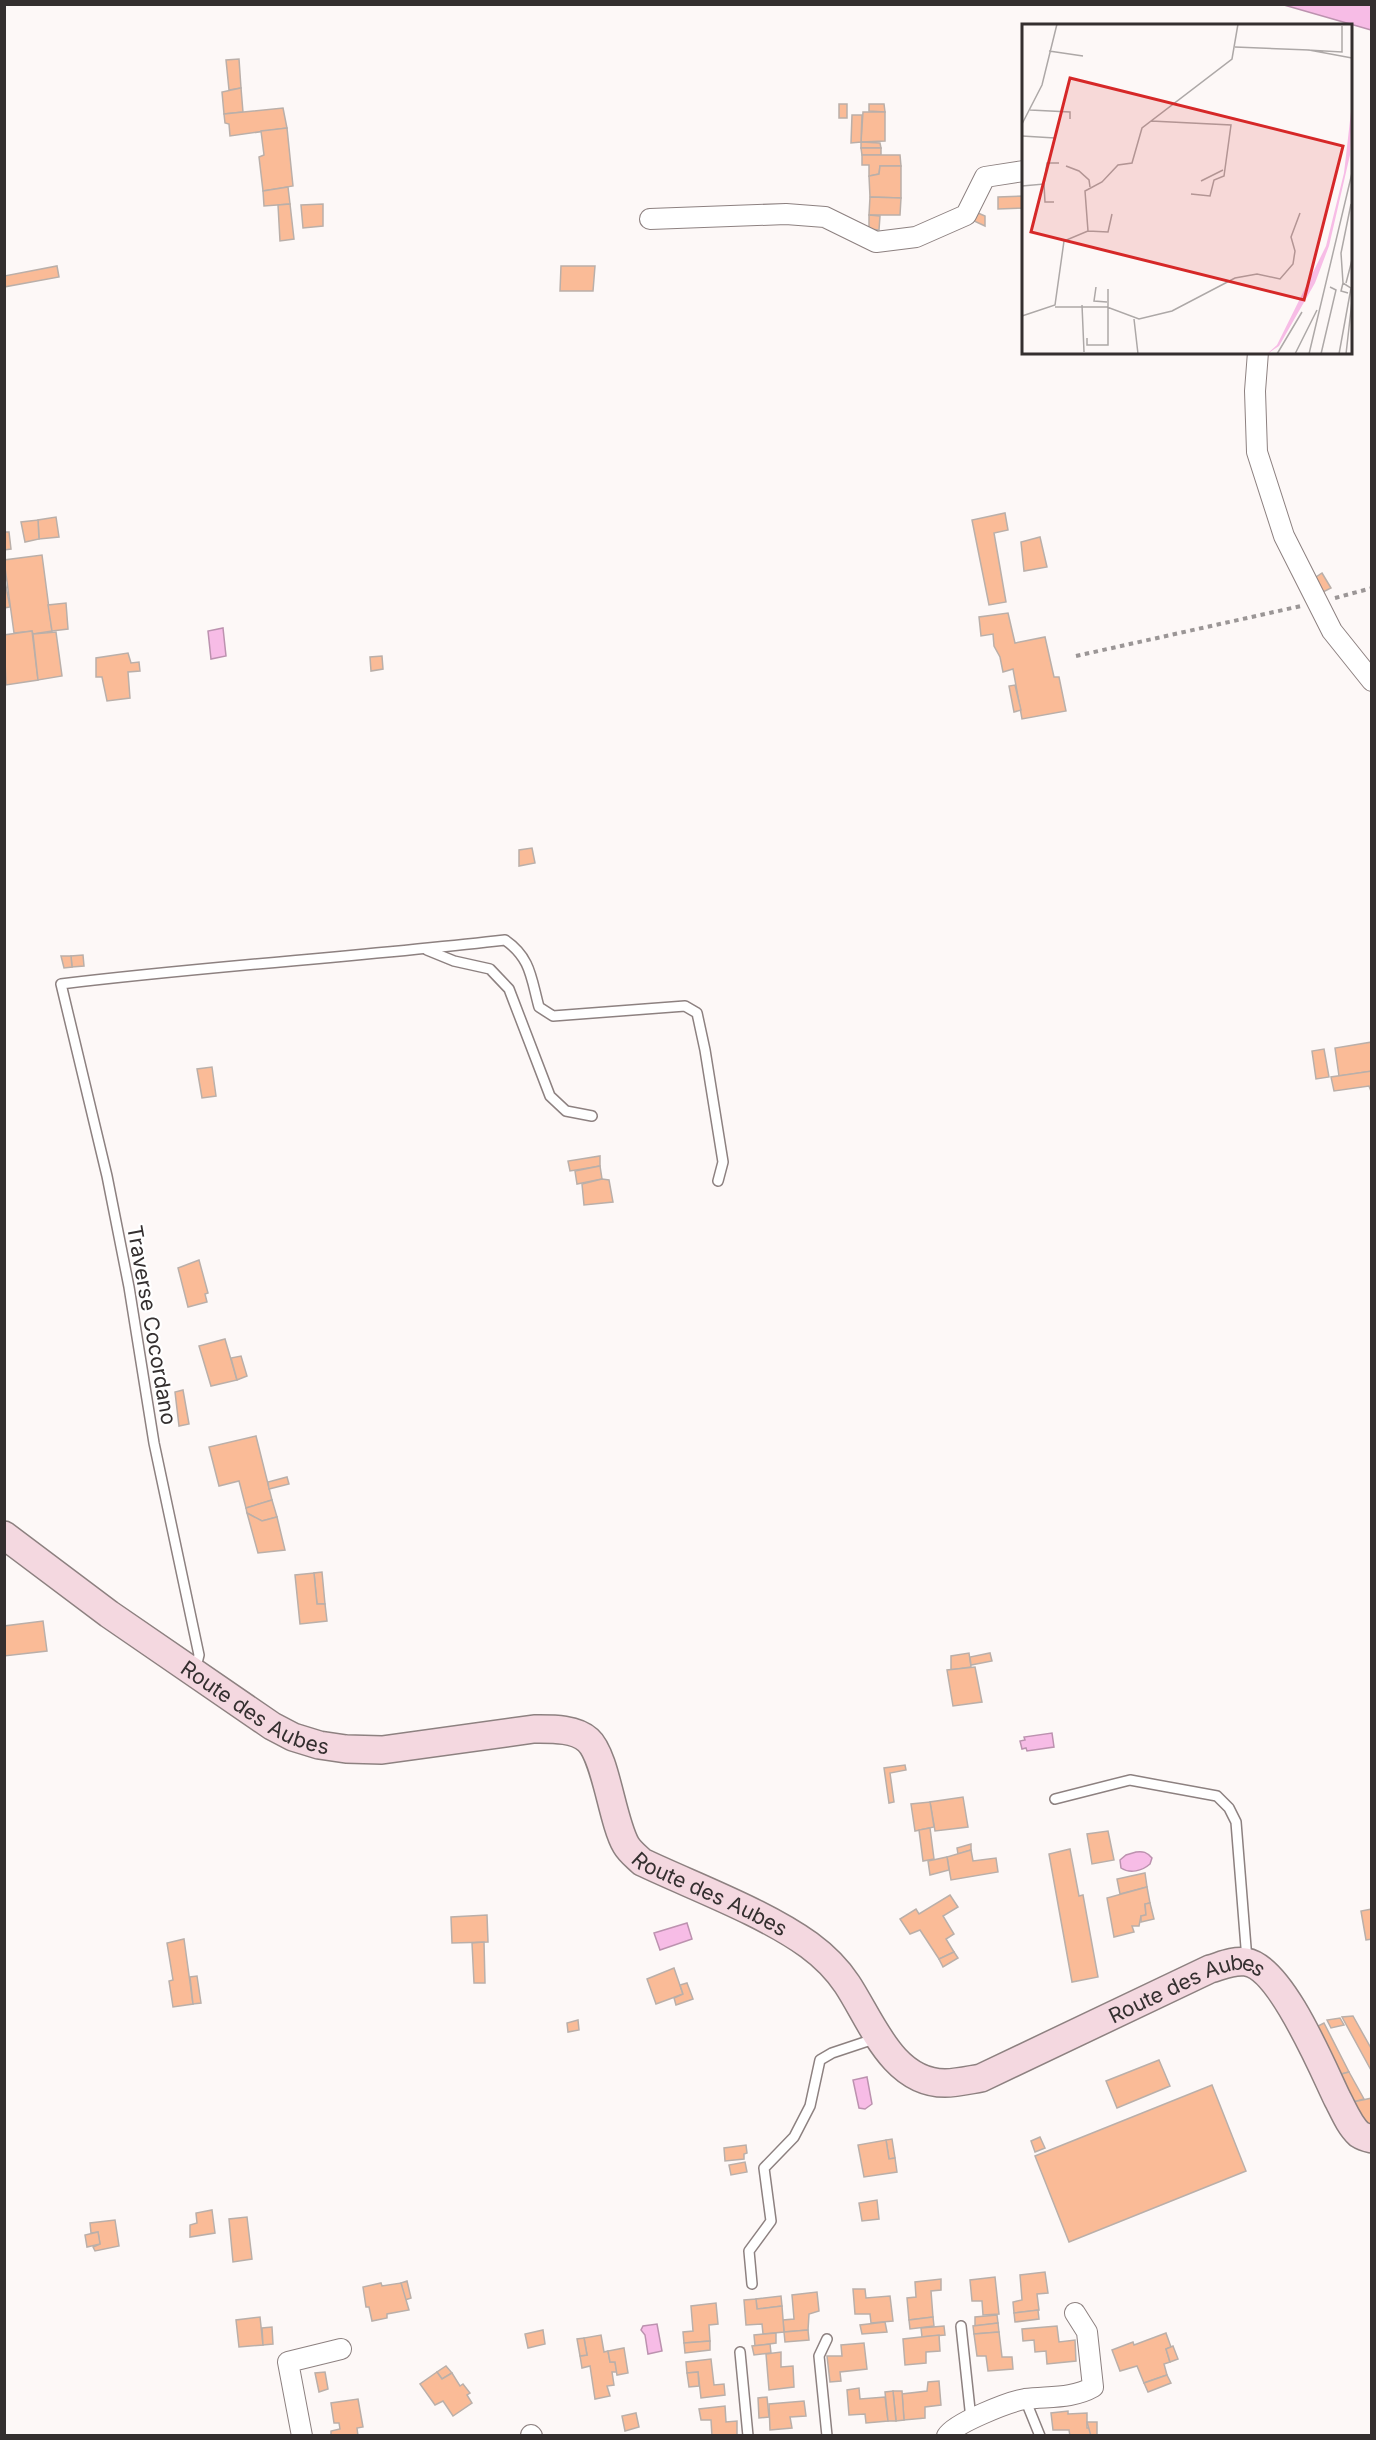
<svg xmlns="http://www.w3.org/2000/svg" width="1376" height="2440" font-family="Inter,sans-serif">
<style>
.water{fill:#f7bce6;stroke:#bc92af;stroke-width:1.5}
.building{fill:#fabb97;stroke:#baafa9;stroke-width:1.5}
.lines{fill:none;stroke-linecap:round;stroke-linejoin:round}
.lane-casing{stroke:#8d8180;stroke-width:12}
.street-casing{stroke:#8d8180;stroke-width:22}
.secondary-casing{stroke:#8d8180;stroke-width:30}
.path{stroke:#9b9696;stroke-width:4;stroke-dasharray:4.5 4.5;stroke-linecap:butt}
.lane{stroke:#fff;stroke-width:9}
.street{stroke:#fff;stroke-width:20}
.secondary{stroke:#f4d8e0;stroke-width:27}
.labels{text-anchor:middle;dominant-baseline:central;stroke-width:4.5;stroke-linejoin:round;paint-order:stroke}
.street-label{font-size:21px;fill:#342f2f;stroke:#fff}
.inset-road{fill:none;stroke:#ada8a7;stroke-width:1.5}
.view{fill:#d62828;fill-opacity:0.15;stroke:#d62828;stroke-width:3}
.inset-edge{fill:none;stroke:#342f2f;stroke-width:3}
</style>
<rect width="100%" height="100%" fill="#fdf8f7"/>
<!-- water -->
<g class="water">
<path d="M1284,5H1371V30Z"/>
<path d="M223,628L226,656L211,659L208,631Z"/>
<path d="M1052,1733L1054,1747L1027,1751L1026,1748L1022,1749L1020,1741L1025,1740L1024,1737Z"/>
<path d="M1136,1852C1143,1851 1147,1852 1152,1858L1150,1864C1142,1871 1130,1874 1121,1868L1120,1860L1126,1855Z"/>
<path d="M687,1923L692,1939L660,1950L654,1933Z"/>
<path d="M867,2077L872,2104L865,2109L859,2108L853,2080Z"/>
<path d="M657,2324L662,2351L648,2354L645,2335L641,2330L643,2326Z"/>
</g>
<!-- building -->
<g class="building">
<path d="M239,59L241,88L229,90L226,60Z"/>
<path d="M241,88L243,112L224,114L222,92Z"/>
<rect x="839" y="104" width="8" height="14"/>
<path d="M869,104H884L885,112L869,111Z"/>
<path d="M283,108L287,128L230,136L229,124L225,123L224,114Z"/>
<path d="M863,112H885V141L861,142Z"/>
<path d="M852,115H862L861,142L851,143Z"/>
<path d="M287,128L293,186L263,191L259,157L264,155L261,131Z"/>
<path d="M861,142L880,143L881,148H861Z"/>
<path d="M861,148H881V155H862Z"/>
<path d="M862,155H900L901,166H880L879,174L869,176V165H862Z"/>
<path d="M880,166H901V198L870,197L869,176L879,174Z"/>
<path d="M288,187L290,204L264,206L263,191Z"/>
<path d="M1024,196V208L998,209V197Z"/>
<path d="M870,197L901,198L900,215H869Z"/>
<path d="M290,204L294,239L280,241L278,205Z"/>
<path d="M323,204V226L303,228L301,205Z"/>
<path d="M978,213L985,216V226L974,221Z"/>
<path d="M869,215L880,216L879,230L869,229Z"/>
<path d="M57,266L59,277L4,287V276Z"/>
<path d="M561,266H595L593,291H560Z"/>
<path d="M1005,513L1008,530L994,533L1006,602L989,605L972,520Z"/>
<path d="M56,517L59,537L39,539L38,520Z"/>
<path d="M38,520L39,539L25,542L21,522Z"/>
<path d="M4,532H9L11,549L4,550Z"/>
<path d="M1040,537L1047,567L1024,571L1021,542Z"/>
<path d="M42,555L52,631L33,634L32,631L14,633L4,560Z"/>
<path d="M1322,573L1331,588L1321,593L1313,579Z"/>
<path d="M4,576L10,607L4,608Z"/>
<path d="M66,603L68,629L52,631L48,605Z"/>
<path d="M1008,613L1015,643L1045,637L1054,677H1059L1066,711L1022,719L1013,669L1003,672L1000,657L994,646L993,634L981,636L979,617Z"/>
<path d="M32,631L38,680L6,685L4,635Z"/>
<path d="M56,632L62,676L38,680L33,634Z"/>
<path d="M128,653L131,663L139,662L140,671L128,672L130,698L107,701L102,677H96V658Z"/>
<path d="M382,656L383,669L371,671L370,657Z"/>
<path d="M1015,685L1021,710L1014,712L1009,686Z"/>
<path d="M532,848L535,863L519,866V850Z"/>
<path d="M83,955L84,966L72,967L71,956Z"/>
<path d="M61,956H71L72,967L64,968Z"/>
<path d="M1372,1042V1071L1339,1076L1335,1048Z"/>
<path d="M1324,1049L1329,1077L1316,1079L1312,1051Z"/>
<path d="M212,1067L216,1096L202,1098L197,1069Z"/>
<path d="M1372,1071V1094L1369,1086L1334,1091L1331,1077Z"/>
<path d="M600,1156V1166L570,1171L568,1161Z"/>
<path d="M600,1166L602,1179L577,1184L575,1171Z"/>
<path d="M602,1179L609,1180L613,1202L584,1205L582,1184Z"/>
<path d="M199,1260L208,1293L205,1294L207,1302L188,1307L178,1268Z"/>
<path d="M225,1339L237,1380L211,1386L199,1346Z"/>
<path d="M241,1356L247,1376L237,1380L231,1358Z"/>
<path d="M183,1390L189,1424L179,1426L175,1392Z"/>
<path d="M256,1436L272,1500L246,1508L239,1481L219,1486L209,1447Z"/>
<path d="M287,1477L289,1484L269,1489L268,1482Z"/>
<path d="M272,1500L277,1517L262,1521L247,1513L246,1508Z"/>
<path d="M247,1513L262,1521L277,1517L285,1550L258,1553Z"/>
<path d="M322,1572L325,1604H317L314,1573Z"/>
<path d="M314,1573L317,1604H325L327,1621L300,1624L295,1575Z"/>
<path d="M43,1621L47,1651L4,1656V1626Z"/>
<path d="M969,1653L971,1667L951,1670V1656Z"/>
<path d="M990,1653L992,1661L971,1665L970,1657Z"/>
<path d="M975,1667L982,1702L953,1706L947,1670Z"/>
<path d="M905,1765L906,1770L890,1773L894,1802L889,1803L884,1768Z"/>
<path d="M963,1797L968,1827L935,1831L930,1802Z"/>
<path d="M930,1802L934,1827L915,1831L911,1804Z"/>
<path d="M930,1828L934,1859L923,1861L919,1830Z"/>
<path d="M1108,1831L1114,1860L1092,1864L1087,1834Z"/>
<path d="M971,1844V1850L958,1854L957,1848Z"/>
<path d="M1070,1849L1079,1896L1083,1895L1098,1977L1072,1982L1049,1854Z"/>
<path d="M971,1850L973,1861L996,1858L998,1872L951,1880L947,1857Z"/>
<path d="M947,1857L949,1870L930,1875L928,1861Z"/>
<path d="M1145,1873L1147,1887L1120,1894L1117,1879Z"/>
<path d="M1147,1887L1150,1903L1145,1904L1146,1915L1141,1916L1139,1926H1132L1134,1932L1114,1937L1107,1898Z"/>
<path d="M950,1895L958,1907L943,1916L954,1934L946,1939L954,1952L939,1959L920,1930L910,1934L900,1919L916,1909L919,1914Z"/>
<path d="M1150,1903L1154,1919L1141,1922V1916L1146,1915L1145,1904Z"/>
<path d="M1372,1909V1939L1366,1940L1361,1911Z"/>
<path d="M487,1915L488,1942L452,1943L451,1917Z"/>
<path d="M184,1939L193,2004L173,2007L169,1981L173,1980L167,1943Z"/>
<path d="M484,1942L485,1983H474L472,1943Z"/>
<path d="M954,1952L958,1958L943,1967L939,1959Z"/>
<path d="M674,1968L683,1994L656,2004L647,1979Z"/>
<path d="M197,1976L201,2003L193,2004L190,1977Z"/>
<path d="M687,1983L693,1999L676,2005L674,1998L683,1994L680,1985Z"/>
<path d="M1353,2016L1372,2050V2072L1342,2017Z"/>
<path d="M1340,2018L1344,2025L1331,2028L1327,2020Z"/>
<path d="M578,2020L579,2030L568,2032L567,2023Z"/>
<path d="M1324,2023L1349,2072L1338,2075L1314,2028Z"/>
<path d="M1159,2060L1170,2086L1117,2108L1106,2081Z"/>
<path d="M1349,2072L1364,2099L1353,2102L1338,2075Z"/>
<path d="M1212,2085L1246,2171L1069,2242L1035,2156Z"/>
<path d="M1372,2098V2127L1367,2128L1353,2102Z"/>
<path d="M1040,2137L1045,2148L1035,2152L1031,2141Z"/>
<path d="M892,2139L895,2158L889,2159L886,2140Z"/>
<path d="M886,2140L889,2159L895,2158L897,2172L864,2177L858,2145Z"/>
<path d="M746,2145L747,2153L744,2154V2159L725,2161L724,2148Z"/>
<path d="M745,2162L747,2172L731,2175L729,2165Z"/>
<path d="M877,2200L879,2219L862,2221L859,2203Z"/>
<path d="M212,2210L215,2233L190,2237V2225L197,2223L196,2213Z"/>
<path d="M247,2217L252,2259L233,2262L229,2219Z"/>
<path d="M115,2220L119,2246L95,2251L93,2247L100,2244L98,2232L91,2233L90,2223Z"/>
<path d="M98,2232L100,2244L87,2247L85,2235Z"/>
<path d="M1045,2272L1048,2293L1037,2294L1039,2310L1014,2313L1013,2302L1022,2300L1020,2275Z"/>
<path d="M995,2277L999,2314L983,2315L982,2301H972L970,2280Z"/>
<path d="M941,2279V2290L931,2291L933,2317L909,2320L907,2298L916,2297L915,2282Z"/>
<path d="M407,2281L411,2298L405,2300L401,2283Z"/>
<path d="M381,2283L382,2286L401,2283L409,2310L387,2314V2318L372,2321L369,2307H366L363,2287Z"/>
<path d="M853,2289H865L866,2298L890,2296L893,2321L871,2323L870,2314H855Z"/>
<path d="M817,2292L819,2311L809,2314L808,2330L784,2332L783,2320L794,2319L792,2295Z"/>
<path d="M781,2296L782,2306L757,2309L756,2299Z"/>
<path d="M756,2299L757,2309L782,2306L784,2332L763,2334L762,2324L746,2325L744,2300Z"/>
<path d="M716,2303L718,2324L709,2325L710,2341L684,2343L683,2332L693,2331L691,2306Z"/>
<path d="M1038,2310L1039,2319L1015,2322L1014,2313Z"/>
<path d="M997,2315L998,2323L975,2326V2317Z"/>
<path d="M260,2317L263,2345L239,2347L236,2320Z"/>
<path d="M933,2317L934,2326L910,2329L909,2320Z"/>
<path d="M885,2322L887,2332L862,2334L860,2325Z"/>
<path d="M998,2323L999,2332L974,2334L973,2326Z"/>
<path d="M944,2326L945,2335L922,2337L921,2328Z"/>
<path d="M1057,2326L1059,2342L1075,2340L1076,2361L1047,2364L1046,2351L1035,2352L1034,2340L1023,2341L1022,2329Z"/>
<path d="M272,2327L273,2344L263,2345L262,2328Z"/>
<path d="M543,2330L545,2344L528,2348L525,2334Z"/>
<path d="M808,2330L809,2340L785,2342L784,2332Z"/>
<path d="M999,2332L1002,2357H1012L1013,2369L988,2371L986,2356H977L974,2334Z"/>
<path d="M776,2333V2343L755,2346L754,2335Z"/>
<path d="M1166,2333L1171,2347L1166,2349L1170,2362L1164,2364L1167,2375L1144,2383L1137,2366L1120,2371L1112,2350L1133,2342L1134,2345Z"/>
<path d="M601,2335L604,2352L608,2351L610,2362H615L617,2372H612L614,2385L607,2386L610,2396L595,2399L590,2366L582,2368L580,2356L587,2355L584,2338Z"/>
<path d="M939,2335L940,2351L926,2352V2363L905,2365L903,2339Z"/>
<path d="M584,2338L587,2355L580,2356L577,2339Z"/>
<path d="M710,2341V2350L685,2353L684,2343Z"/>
<path d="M864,2343L867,2369L840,2372L841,2381L830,2382L827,2356H842L841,2345Z"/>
<path d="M770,2344L771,2353L754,2355L752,2346Z"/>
<path d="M1173,2346L1178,2359L1170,2362L1166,2349Z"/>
<path d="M624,2348L628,2373L617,2375L615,2362H610L608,2351Z"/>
<path d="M781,2352V2367L793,2366L794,2387L769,2390L766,2354Z"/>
<path d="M711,2359L714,2385L724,2384L725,2395L701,2398L698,2372L687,2373L686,2362Z"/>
<path d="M446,2366L452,2373L442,2379L437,2372Z"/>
<path d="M325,2372L328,2389L319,2392L315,2373Z"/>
<path d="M437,2372L442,2379L452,2373L460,2386L463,2384L470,2393L467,2395L472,2403L453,2416L443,2401L435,2405L420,2384Z"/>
<path d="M698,2372L699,2386L689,2387L687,2373Z"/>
<path d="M1167,2375L1171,2383L1148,2392L1144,2383Z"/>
<path d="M939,2381L941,2405L925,2407V2418L904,2420L902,2394L927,2391L928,2382Z"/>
<path d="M859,2388L860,2399L885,2397L888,2421L866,2423L865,2414L849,2415L847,2390Z"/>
<path d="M893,2391H902L904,2420L896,2421Z"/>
<path d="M893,2391L896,2421H888L885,2392Z"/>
<path d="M767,2397L769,2417L759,2418L758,2398Z"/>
<path d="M358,2399L363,2427L357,2428L358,2436H331V2431L340,2429L339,2423H334L331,2403Z"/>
<path d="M804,2401L806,2416L790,2417L792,2428L770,2430L769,2404Z"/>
<path d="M725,2406L726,2422L737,2421V2436H712L711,2420H701L699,2409Z"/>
<path d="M1068,2411V2414L1087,2413V2428H1090L1091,2436H1070L1069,2430H1053L1051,2413Z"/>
<path d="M636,2413L639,2427L625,2431L622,2416Z"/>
<path d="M1087,2422H1097V2436H1091Z"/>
</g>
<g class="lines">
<!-- lane casing -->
<g class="lane-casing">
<g id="lane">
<path d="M427,950L454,961L490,969L509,989L550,1096L566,1111L592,1116"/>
<path d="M195,1671L199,1655L154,1443L129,1287L107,1176L61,984C209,966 357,957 505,940C531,958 531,978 539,1007L553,1016L685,1006L697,1013L705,1050L723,1162L718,1181"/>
<path d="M1055,1799L1130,1780L1217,1796L1229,1808L1236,1822L1247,1960"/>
<path d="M752,2284L749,2251L771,2221L764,2168L794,2137L810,2106L820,2060L832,2053L877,2038"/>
<path d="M961,2326L971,2419"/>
<path d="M827,2339L819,2356L827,2436"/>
<path d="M740,2352L748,2436"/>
<path d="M1025,2399L1040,2436"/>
</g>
</g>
<!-- street casing -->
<g class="street-casing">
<g id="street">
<path d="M650,219L786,214L825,217L876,242L916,237L966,215L985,177L1024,171"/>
<path d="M1258,352L1255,391L1257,452L1284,536L1332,631L1372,681"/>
<path d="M531,2435L532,2436"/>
<path d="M302,2436L288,2362L341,2349"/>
<path d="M947,2436C955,2423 1008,2402 1025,2399C1048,2396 1072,2399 1093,2387L1087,2332L1075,2313"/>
</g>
</g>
<!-- secondary casing -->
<g class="secondary-casing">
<g id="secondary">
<path id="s1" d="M4,1535L109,1614L272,1726L293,1737L319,1745L346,1749L382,1750L534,1729C551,1729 575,1728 588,1740C606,1756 612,1821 626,1845C630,1852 637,1857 642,1862C695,1887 763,1912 809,1945C824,1956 837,1969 847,1984C871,2020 892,2083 945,2083C957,2083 969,2080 981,2078L1210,1969C1221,1966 1233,1960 1246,1962C1281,1967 1322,2067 1337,2098C1343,2109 1349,2125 1359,2134C1362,2136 1368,2138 1372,2139"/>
</g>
</g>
<!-- path -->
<g class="path">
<path d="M1335,598L1372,588"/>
<path d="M1076,656L1301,606"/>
</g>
<!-- lane -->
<use href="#lane" class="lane"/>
<!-- street -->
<use href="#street" class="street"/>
<!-- secondary -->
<use href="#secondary" class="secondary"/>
</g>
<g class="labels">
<!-- street labels -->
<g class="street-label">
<text transform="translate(152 1325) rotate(80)">Traverse Cocordano</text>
<text stroke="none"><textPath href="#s1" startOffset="306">Route des Aubes</textPath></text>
<text stroke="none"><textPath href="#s1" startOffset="864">Route des Aubes</textPath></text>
<text stroke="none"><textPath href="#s1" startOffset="1440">Route des Aubes</textPath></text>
</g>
</g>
<!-- overview -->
<g transform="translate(1022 24)">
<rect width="330" height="330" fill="#fdf8f7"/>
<path d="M330,79L328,131L307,222L293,259L257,322L245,330L255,321L304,222L322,149Z" fill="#f7bce6"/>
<path class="inset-road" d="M213,23L287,26L330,34M285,26L320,28V2M27,27L61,32M8,86L48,88V95M129,97L209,101L202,152L192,156L188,172L169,170M0,100L20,61L35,0M0,112L33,114M44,142L57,147L67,156L68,163M179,157L201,146M22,160L25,139H37M0,162L22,160L23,178H32M66,207L86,208L90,190M321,259L319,229L329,180M324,259L330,236M74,263L72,277L85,278M60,281L62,328M33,283H85L117,295L150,287L213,254L235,250L258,255L271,240L273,227L269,213L278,189M0,292L33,281L42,217L66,207L63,167L80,158L96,141L110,139L120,104L210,35L216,0M112,295L116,330M65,314V321H86V265M255,330L280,288M273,330L295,286M287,330L330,149M299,330L314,266L308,263M317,330L329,264L321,259L319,267L326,269M324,330L330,277"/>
<path class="view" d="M48,54L321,122L282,276L9,208Z"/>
<rect width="330" height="330" class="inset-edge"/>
</g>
<!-- border -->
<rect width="1376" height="2440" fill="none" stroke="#342f2f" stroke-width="12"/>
</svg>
